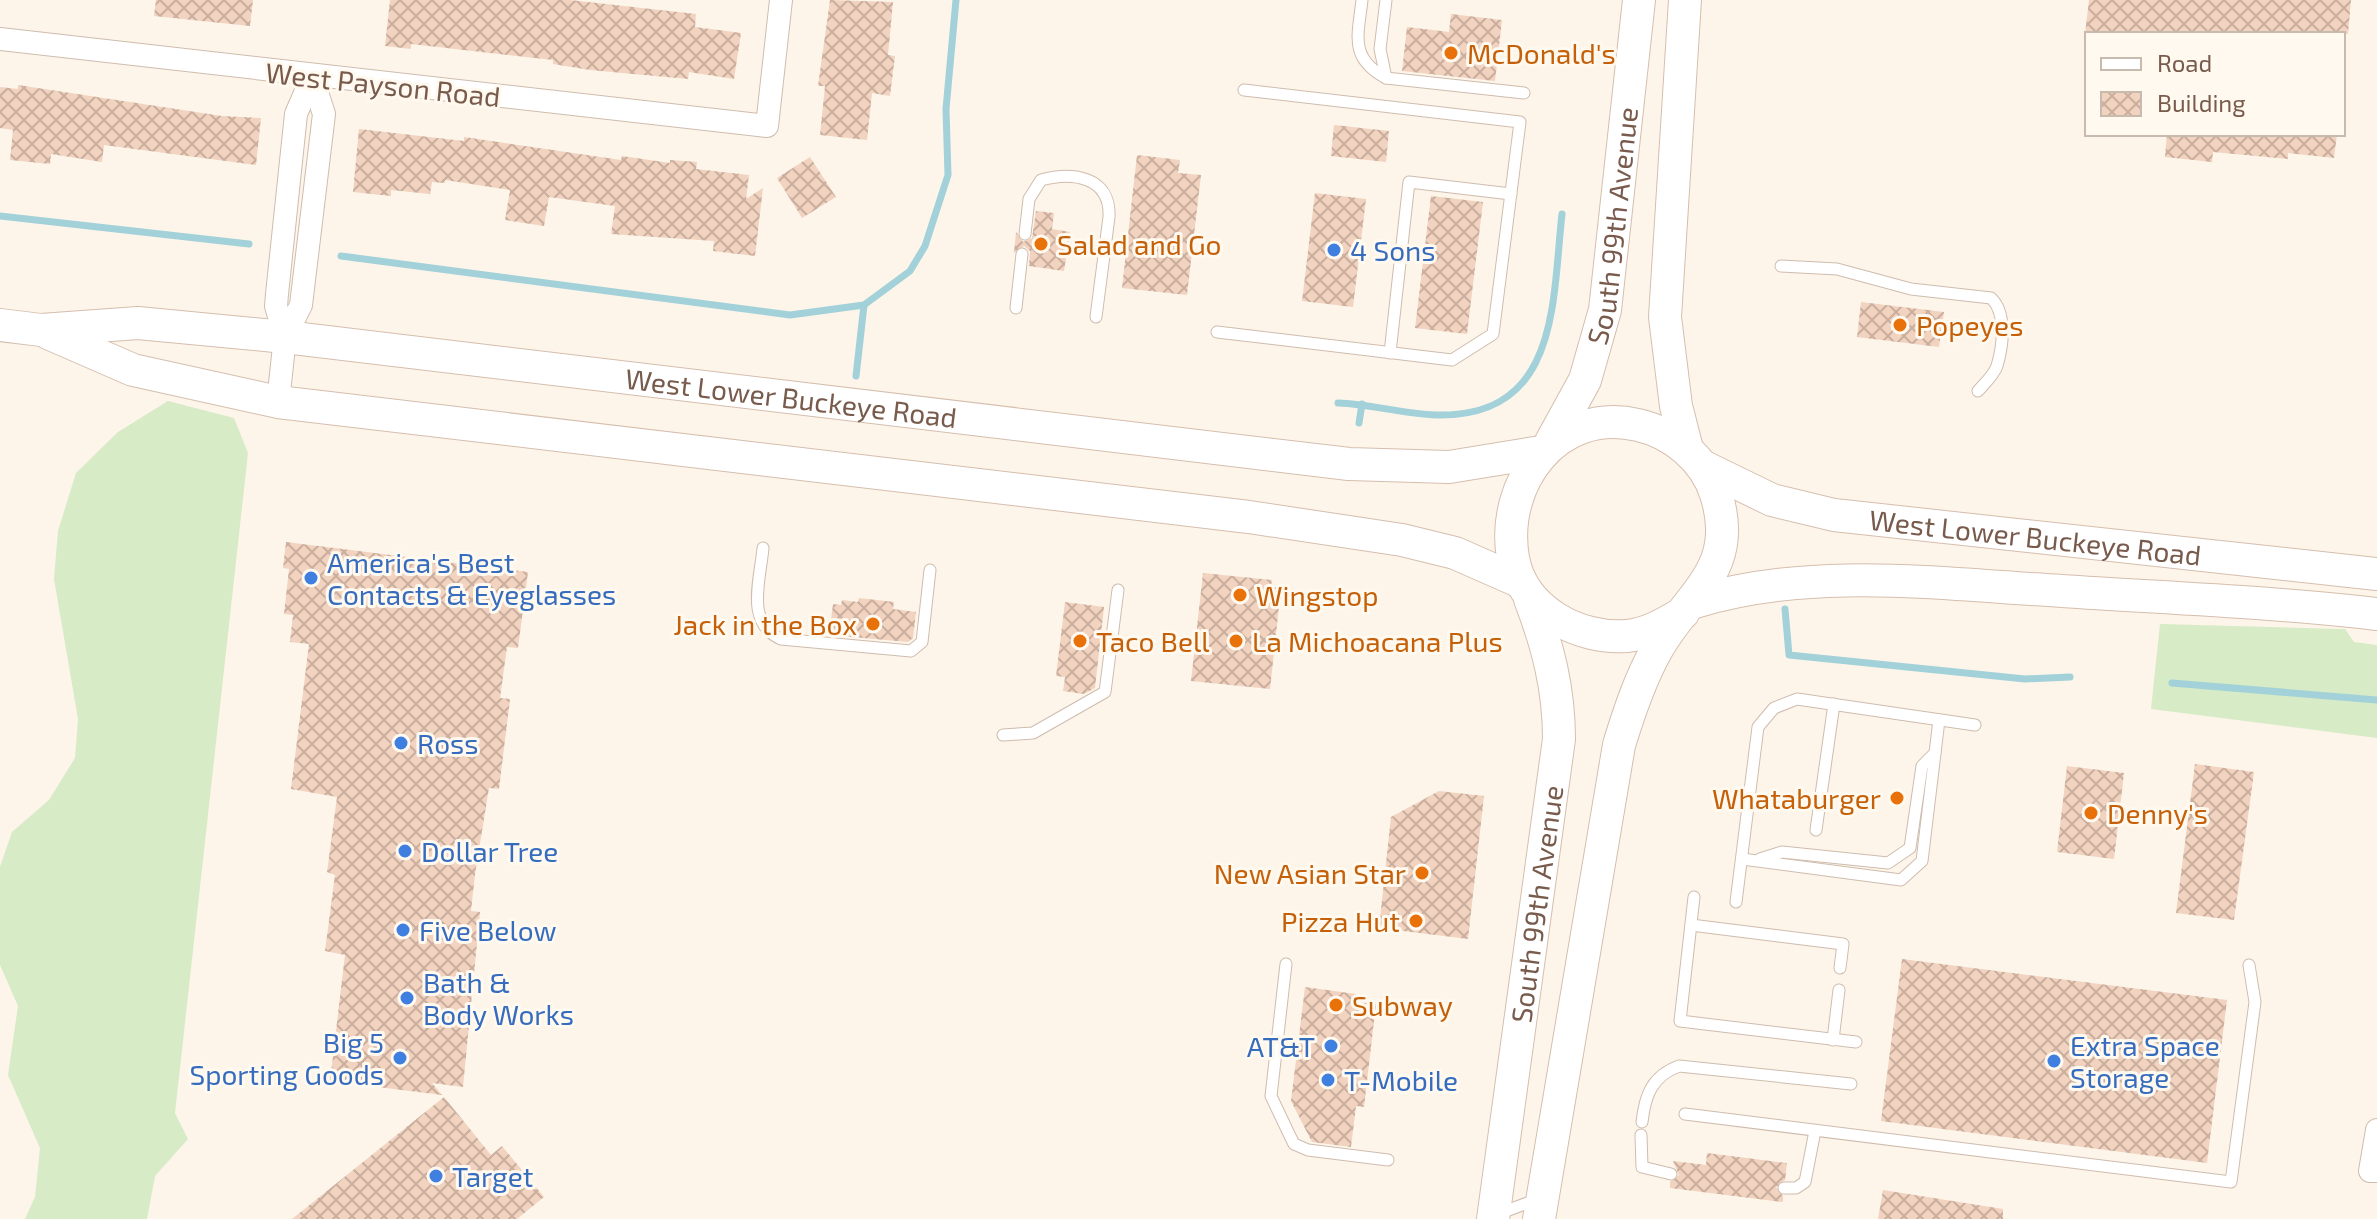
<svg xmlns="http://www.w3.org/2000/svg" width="2377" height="1219" font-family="'Exo 2',sans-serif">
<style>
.grass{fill:#d6ebc6}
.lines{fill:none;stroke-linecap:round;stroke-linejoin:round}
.stream{stroke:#a2d1d9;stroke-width:7}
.building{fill:url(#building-cross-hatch)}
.lane-casing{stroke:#cfbcae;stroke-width:13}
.street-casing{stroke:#cfbcae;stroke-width:24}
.secondary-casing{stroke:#d5beae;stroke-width:34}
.lane{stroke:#fff;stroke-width:11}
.street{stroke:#fff;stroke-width:22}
.secondary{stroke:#fff;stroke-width:32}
.food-dot{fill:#e8710a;stroke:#fff9ef;stroke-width:3}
.shop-dot{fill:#3f7fe0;stroke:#fff9ef;stroke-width:3}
.labels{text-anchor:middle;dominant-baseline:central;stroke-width:6;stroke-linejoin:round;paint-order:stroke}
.food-label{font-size:28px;fill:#c56008;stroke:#fff9ef;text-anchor:start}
.street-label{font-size:28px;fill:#785b4c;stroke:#fff9ef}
.shop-label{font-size:28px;fill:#366cbe;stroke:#fff9ef;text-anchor:start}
</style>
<defs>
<pattern id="building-cross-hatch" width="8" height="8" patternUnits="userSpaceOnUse" patternTransform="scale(2)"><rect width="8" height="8" fill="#f2d3c0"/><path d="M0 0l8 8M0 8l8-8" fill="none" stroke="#c9ae9e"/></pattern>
</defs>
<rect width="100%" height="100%" fill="#fdf5e9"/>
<!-- grass -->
<g class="grass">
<path d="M168,401L234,418L248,453L175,1113L188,1139L155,1176L147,1219H25L35,1197L40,1148L8,1075L18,1006L0,965V867L12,832L49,800L75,758L78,719L54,579L58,531L76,473L118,432Z"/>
<path d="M2160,624L2339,629H2345L2354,642L2377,645V738L2151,709Z"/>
</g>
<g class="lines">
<!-- stream -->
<g class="stream">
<path d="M0,216L249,244"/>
<path d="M341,256L790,315L864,305L910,271L925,246L948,175L946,109L956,0"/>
<path d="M856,376L864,305"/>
<path d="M1338,403C1370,404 1403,414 1436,415C1560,418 1552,302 1562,214"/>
<path d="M1359,423L1362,404"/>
<path d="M1785,609L1789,655L2025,679L2070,677"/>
<path d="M2172,683L2377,700"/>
</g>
</g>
<!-- building -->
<g class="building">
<path d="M156,0H253L250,26L154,16Z"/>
<path d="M390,0H570L696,14L695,27L741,33L734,79L689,72L688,79L590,70L553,64V60L411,44V49L385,46Z"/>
<path d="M830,0L893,2L888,55L895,56L890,96L872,93L867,140L820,135L825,86H818Z"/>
<path d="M2089,0H2351L2348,34H2085Z"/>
<path d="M1451,14L1502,20L1495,81L1402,71L1407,27L1449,32Z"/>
<path d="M18,85L222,116L261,118L256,165L104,145L102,162L51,154L50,164L10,160L13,130L0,128V87L18,89Z"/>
<path d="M1334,125L1389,131L1386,162L1331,156Z"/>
<path d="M359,129L464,141V137L621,160L622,156L670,163V160L697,162L696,169L749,175L746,199L763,188L755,256L713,251L714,241L611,234L615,206L549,197L544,226L505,220L510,190L445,180V183L432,182L430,194L391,190V196L353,192Z"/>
<path d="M2167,134H2337L2334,158L2288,153V159L2213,152L2212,162L2165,157Z"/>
<path d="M1137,155L1180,160L1178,173L1201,175L1187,295L1122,288Z"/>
<path d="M810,157L836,197L802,218L777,178Z"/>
<path d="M1315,193L1366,199L1353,307L1302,301Z"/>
<path d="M1431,196L1483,202L1467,334L1415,328Z"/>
<path d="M1036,211L1054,213L1052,229L1070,232L1064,271L1029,266L1030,251L1024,246L1014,253L1016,232L1023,242L1032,238Z"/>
<path d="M1861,302L1944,312L1939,347L1857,337Z"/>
<path d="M286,542L528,572L518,648L507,647L500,698L510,699L499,789L489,788L475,874L471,911L480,912L463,1087L432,1083L442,1095L330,1081L345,955L325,951L335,875L327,872L337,797L291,789L309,644L290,642L293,615L284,614L289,569L283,568Z"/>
<path d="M1203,573L1272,580L1271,587L1281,588L1270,689L1191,681Z"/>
<path d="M859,598L894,602L893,609L916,612L913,638L908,642L829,635L833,604L841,605L842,600L858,602Z"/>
<path d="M1065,602L1104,607L1095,688L1084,694L1063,691L1065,677L1056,676Z"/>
<path d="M2195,764L2254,772L2234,920L2176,913Z"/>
<path d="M2067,766L2124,773L2114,859L2057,852Z"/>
<path d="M1439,791L1484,796L1468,939L1379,928L1391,817Z"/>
<path d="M1902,959L2227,1000L2207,1163L1881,1121Z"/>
<path d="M1305,987L1356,994L1355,1002L1376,1004L1364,1107L1356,1106L1351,1147L1312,1142L1291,1101Z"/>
<path d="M444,1097L491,1155L502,1146L544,1197L517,1219H292Z"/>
<path d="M1707,1153L1787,1163L1785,1180L1776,1187L1783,1196V1202L1670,1188V1182L1679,1175L1673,1161L1706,1165Z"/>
<path d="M1883,1190L2003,1209V1219H1878Z"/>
</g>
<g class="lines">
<!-- lane casing -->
<g class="lane-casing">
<g id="lane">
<path d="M1362,0C1358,36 1349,58 1386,78L1524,93"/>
<path d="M1386,0L1380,49L1386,78"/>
<path d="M1025,234L1029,199L1041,180C1073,171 1111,177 1109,217L1096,317"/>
<path d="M1781,266L1837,269L1911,289L1991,298C2007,313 2003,346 1997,366C1994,375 1984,384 1978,391"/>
<path d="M1016,308L1022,254"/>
<path d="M1217,332L1452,360L1493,334L1520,122L1244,90"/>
<path d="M1390,353L1409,182L1511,194"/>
<path d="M763,548C760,581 745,623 781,639L911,651L922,642L930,570"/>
<path d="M1003,735L1033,733L1105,692L1118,590"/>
<path d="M1816,830L1834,704"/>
<path d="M1742,859L1901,880L1922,861L1939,720"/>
<path d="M1760,859L1782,852L1888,863L1910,848L1922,766L1935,753"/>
<path d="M1694,897L1680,1021L1856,1042"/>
<path d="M1736,902L1758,727L1774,708L1797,699L1975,725"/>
<path d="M1691,925L1843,944L1840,968"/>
<path d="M1286,964L1271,1096L1290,1136L1294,1144L1308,1150L1388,1160"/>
<path d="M1833,1040L1839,990"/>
<path d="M1685,1114L2231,1182L2255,1002L2249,965"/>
<path d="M1642,1122C1645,1095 1652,1076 1679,1066L1851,1084"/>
<path d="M1641,1135L1642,1167L1671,1174"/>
<path d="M1784,1188H1796L1805,1182L1815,1131"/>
<path d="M1498,1214L1538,1199"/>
</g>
</g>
<!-- street casing -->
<g class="street-casing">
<g id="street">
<path d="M0,39L767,126L781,0"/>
<path d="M285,337L301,305L324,114L312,77"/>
<path d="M278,402L285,337L276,306L277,294L296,114L312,77"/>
<path d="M2377,1130L2370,1171H2377"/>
</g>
</g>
<!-- secondary casing -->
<g class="secondary-casing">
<g id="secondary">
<path d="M1685,0L1665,317L1676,406L1687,449"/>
<path id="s1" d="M0,325L41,330L138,323L285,337L1349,464L1449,467L1541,452"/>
<path d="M48,333L133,370L278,402L1249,517L1402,540L1455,553L1521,582"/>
<path id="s2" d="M1551,442L1585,380L1605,310L1639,0"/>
<path id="s3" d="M1702,466L1772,500L1834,515L2377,574"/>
<path d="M1695,602C1812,566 1941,584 2062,591C2167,598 2273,602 2377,614"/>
<path id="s4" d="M1493,1219L1559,739C1559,689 1548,646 1530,599"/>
<path d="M1539,1219L1619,745C1629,712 1640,679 1657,649C1689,593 1740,569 1716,494C1705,459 1673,433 1638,425C1557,406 1500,483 1513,558C1522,610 1579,640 1627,636C1648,634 1666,623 1683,613"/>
</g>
</g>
<!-- lane -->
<use href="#lane" class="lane"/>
<!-- street -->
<use href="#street" class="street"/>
<!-- secondary -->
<use href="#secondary" class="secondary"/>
</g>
<!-- markers -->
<g class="food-dot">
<circle cx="1451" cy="53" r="8"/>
<circle cx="1041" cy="244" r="8"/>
<circle cx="1900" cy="325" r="8"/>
<circle cx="1240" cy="595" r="8"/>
<circle cx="873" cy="624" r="8"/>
<circle cx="1080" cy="641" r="8"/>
<circle cx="1236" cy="641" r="8"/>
<circle cx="1897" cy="798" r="8"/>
<circle cx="2091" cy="813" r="8"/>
<circle cx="1422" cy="873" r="8"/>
<circle cx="1416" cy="921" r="8"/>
<circle cx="1336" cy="1005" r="8"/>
</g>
<g class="shop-dot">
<circle cx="1334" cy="250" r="8"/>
<circle cx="311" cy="578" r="8"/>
<circle cx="401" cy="743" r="8"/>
<circle cx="405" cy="851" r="8"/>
<circle cx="403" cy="930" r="8"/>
<circle cx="407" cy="998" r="8"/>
<circle cx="1331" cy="1046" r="8"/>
<circle cx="400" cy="1058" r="8"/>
<circle cx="2054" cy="1061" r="8"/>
<circle cx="1328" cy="1080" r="8"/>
<circle cx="436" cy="1176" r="8"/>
</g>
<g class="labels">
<!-- food labels -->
<g class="food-label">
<text x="1467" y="53">McDonald's</text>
<text x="1057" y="244">Salad and Go</text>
<text x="1916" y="325">Popeyes</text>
<text x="1256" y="595">Wingstop</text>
<text x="857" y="624" text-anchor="end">Jack in the Box</text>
<text x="1096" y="641">Taco Bell</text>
<text x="1252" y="641">La Michoacana Plus</text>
<text x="1881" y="798" text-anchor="end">Whataburger</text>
<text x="2107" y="813">Denny's</text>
<text x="1406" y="873" text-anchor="end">New Asian Star</text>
<text x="1400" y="921" text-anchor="end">Pizza Hut</text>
<text x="1352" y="1005">Subway</text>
</g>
<!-- street labels -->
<g class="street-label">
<text transform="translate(383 84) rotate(6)">West Payson Road</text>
<text stroke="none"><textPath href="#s2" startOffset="228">South 99th Avenue</textPath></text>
<text stroke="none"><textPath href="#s1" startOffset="796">West Lower Buckeye Road</textPath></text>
<text stroke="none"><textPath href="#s3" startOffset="344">West Lower Buckeye Road</textPath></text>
<text stroke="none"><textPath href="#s4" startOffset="318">South 99th Avenue</textPath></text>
</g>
<!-- shop labels -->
<g class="shop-label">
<text x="1350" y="250">4 Sons</text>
<text x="327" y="562">America's Best<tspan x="327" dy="32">Contacts &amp; Eyeglasses</tspan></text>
<text x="417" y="743">Ross</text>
<text x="421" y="851">Dollar Tree</text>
<text x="419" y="930">Five Below</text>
<text x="423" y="982">Bath &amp;<tspan x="423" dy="32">Body Works</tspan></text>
<text x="384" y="1042" text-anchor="end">Big 5<tspan x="384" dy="32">Sporting Goods</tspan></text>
<text x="2070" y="1045">Extra Space<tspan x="2070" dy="32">Storage</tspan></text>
<text x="1315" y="1046" text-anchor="end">AT&amp;T</text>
<text x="1344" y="1080">T-Mobile</text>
<text x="452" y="1176">Target</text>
</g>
</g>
<!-- legend -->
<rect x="2085" y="32" width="260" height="104" fill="#fff9ef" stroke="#c9baae" stroke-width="2"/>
<rect x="2101" y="58" width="40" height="12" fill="#ffffff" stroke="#c9baae" stroke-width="2"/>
<text x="2157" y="72" font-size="24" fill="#785b4c">Road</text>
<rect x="2101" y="92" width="40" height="24" fill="url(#building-cross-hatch)" stroke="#c9baae" stroke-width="2"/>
<text x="2157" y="112" font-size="24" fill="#785b4c">Building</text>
</svg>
